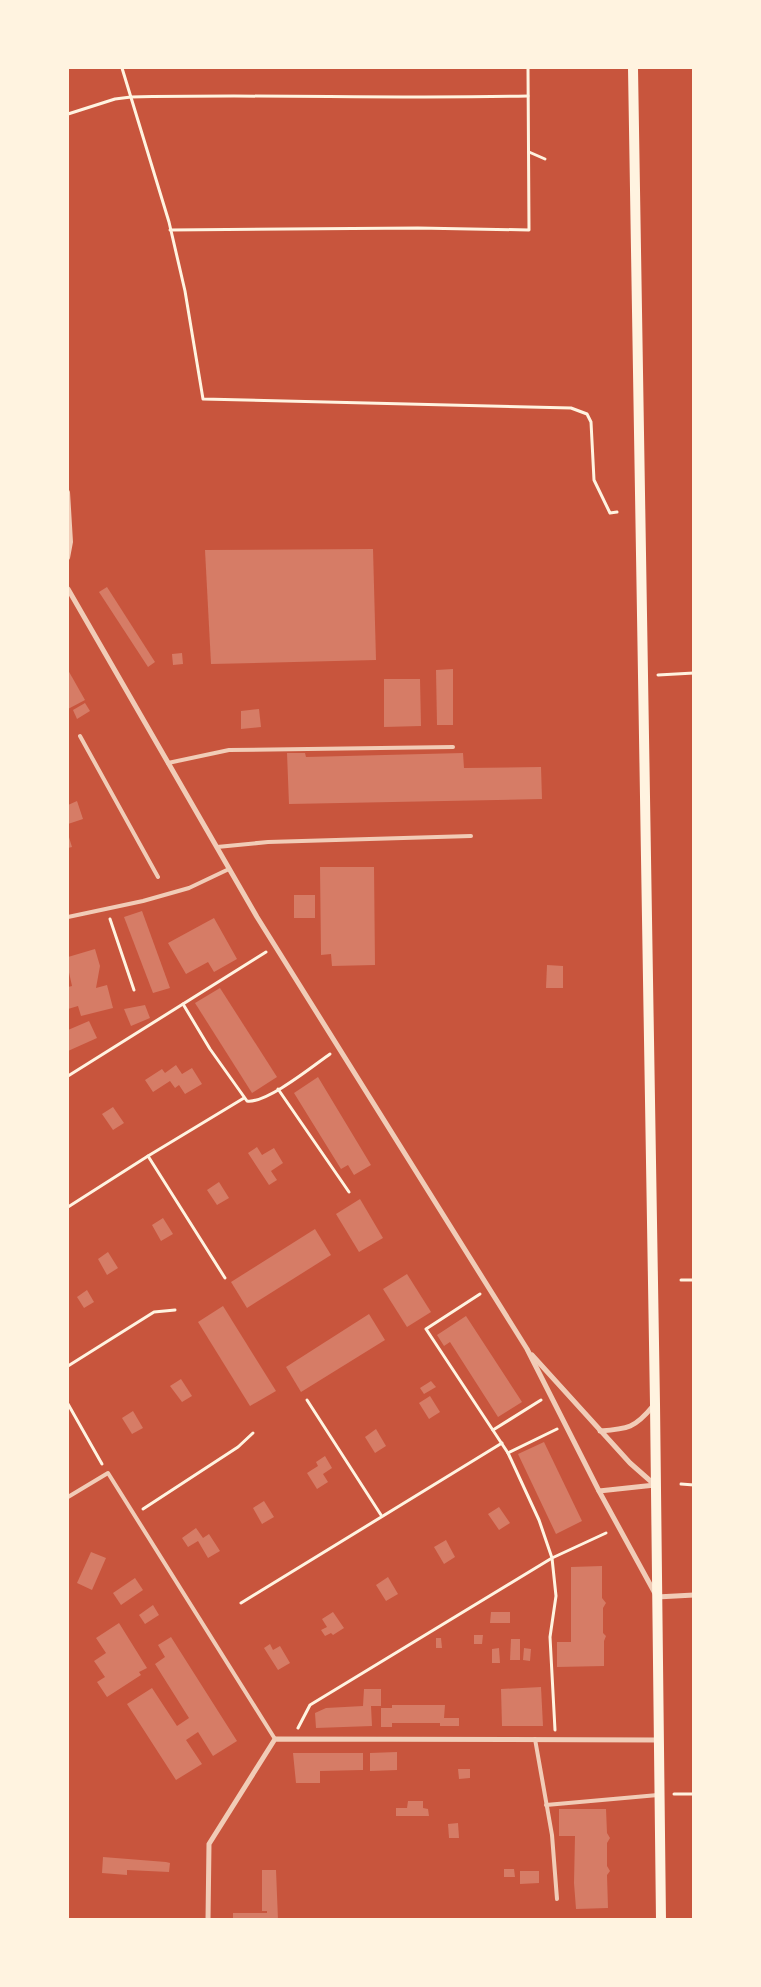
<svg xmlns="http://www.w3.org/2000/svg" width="761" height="1987" font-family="Bitter,serif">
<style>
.building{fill:#d67c66}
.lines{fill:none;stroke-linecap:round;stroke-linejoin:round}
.path{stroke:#fff3e0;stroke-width:3}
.service{stroke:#f1ccb7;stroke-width:4}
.minor{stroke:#f1ccb7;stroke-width:5}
.secondary{stroke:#fff3e0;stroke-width:10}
</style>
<rect width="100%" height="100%" fill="#c8553d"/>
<!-- building -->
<g class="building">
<path d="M373,549L376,660L211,664L205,550Z"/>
<path d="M107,587L155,662L148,667L99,592Z"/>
<path d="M182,653L183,664L173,665L172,654Z"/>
<path d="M453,669V725H437L436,670Z"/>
<path d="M68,670L85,700L68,709Z"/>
<path d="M384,679H420L421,726L384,727Z"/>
<path d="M85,703L90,711L77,719L73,710Z"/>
<path d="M259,709L261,727L241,729V711Z"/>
<path d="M287,753H305L306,757L463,753L464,768L541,767L542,799L289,804Z"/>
<path d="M77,801L83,819L68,824V805Z"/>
<path d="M68,834L72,847L68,848Z"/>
<path d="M320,867H374L375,965L332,966L331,954L321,955Z"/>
<rect x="294" y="895" width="21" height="23"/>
<path d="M142,911L170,988L153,993L124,917Z"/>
<path d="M214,918L237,959L214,972L208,962L186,974L168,943Z"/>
<path d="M95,949L100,966L96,988L107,985L113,1008L81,1016L78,1006L68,1009V987L72,986L68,968V957Z"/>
<path d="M547,965L563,966V988H546Z"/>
<path d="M220,988L277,1077L252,1093L195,1003Z"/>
<path d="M145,1005L150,1018L131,1026L124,1009Z"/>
<path d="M89,1021L97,1038L68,1051V1030Z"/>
<path d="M176,1065L182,1074L192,1068L202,1084L185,1094L179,1085L175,1088L170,1081L153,1092L145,1080L162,1069L165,1073Z"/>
<path d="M318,1077L371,1165L354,1175L348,1165L341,1169L294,1093Z"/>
<path d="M113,1107L124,1123L113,1130L102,1114Z"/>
<path d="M257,1147L262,1155L274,1148L283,1163L271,1171L277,1180L269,1185L248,1153Z"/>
<path d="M219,1182L229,1198L217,1205L207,1190Z"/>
<path d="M360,1199L383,1238L359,1252L336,1214Z"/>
<path d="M163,1218L173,1234L161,1241L152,1225Z"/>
<path d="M315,1229L331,1255L247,1308L231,1282Z"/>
<path d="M108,1252L118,1268L107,1275L98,1259Z"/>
<path d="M407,1274L431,1312L407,1327L383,1289Z"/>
<path d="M87,1290L94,1302L84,1308L77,1297Z"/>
<path d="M223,1306L276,1391L250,1406L198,1322Z"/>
<path d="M369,1314L385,1340L301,1392L286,1367Z"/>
<path d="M466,1316L522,1402L498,1417L450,1342L444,1346L437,1335Z"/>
<path d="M181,1379L192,1396L182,1402L170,1386Z"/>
<path d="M431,1381L436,1387L424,1394L420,1388Z"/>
<path d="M430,1396L440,1412L429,1419L419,1403Z"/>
<path d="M133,1411L143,1428L132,1434L122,1418Z"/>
<path d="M376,1429L386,1446L375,1453L365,1437Z"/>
<path d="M544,1442L582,1521L556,1534L518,1454Z"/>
<path d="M325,1456L332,1468L323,1474L328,1482L317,1489L307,1473L318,1466L316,1462Z"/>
<path d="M264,1501L274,1517L262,1524L253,1508Z"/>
<path d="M499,1507L510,1523L499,1530L488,1514Z"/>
<path d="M196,1528L203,1538L209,1534L220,1551L208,1558L198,1541L188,1547L182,1538Z"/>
<path d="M446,1540L455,1557L444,1564L434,1547Z"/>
<path d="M91,1552L106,1558L92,1590L77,1583Z"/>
<path d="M602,1566V1598L606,1603L603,1608V1633L606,1636L604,1641V1666L557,1667V1642H571V1567Z"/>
<path d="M388,1577L398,1594L386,1601L376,1585Z"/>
<path d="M135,1578L143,1590L121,1605L113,1593Z"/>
<path d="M153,1605L159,1615L145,1624L139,1615Z"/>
<path d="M333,1612L344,1628L333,1635L331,1633L325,1636L321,1630L327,1627L322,1619Z"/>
<path d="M491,1612H510V1623H490Z"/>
<path d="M119,1623L147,1668L139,1672L141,1675L107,1697L97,1682L105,1677L94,1661L106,1653L96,1638Z"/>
<path d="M474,1635H483L482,1644H474Z"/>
<path d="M171,1637L237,1741L213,1756L198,1732L186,1740L202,1764L176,1780L127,1704L152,1688L177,1726L189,1718L155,1664L165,1657L158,1645Z"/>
<path d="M436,1638H441L442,1648H436Z"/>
<path d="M511,1639H520V1660H510Z"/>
<path d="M270,1644L273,1650L280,1646L290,1663L278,1670L264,1648Z"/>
<path d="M499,1648L500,1663H492V1649Z"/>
<path d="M524,1648L531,1649L530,1661L523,1660Z"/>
<path d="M541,1687L543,1726H502L501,1689Z"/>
<path d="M364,1689H381V1706H371L372,1726L316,1728L315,1713L326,1708L363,1706Z"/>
<path d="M392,1705H445L444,1718H459V1726H440V1723H392V1727H381V1708H392Z"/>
<path d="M397,1752V1770L370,1771V1753Z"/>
<path d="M293,1753H363V1770L320,1771V1783H296Z"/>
<path d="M458,1769H470V1778L459,1779Z"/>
<path d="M408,1801H423V1808L428,1809L429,1816H396V1808H407Z"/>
<path d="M559,1809H606L607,1833L610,1838L607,1843V1866L610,1871L607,1875L608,1908L576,1909L574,1883L575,1836H559Z"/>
<path d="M458,1823L459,1838H449L448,1824Z"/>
<path d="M103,1857L166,1862L170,1863L169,1872L127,1870V1875L102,1873Z"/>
<path d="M504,1869H514L515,1877H504Z"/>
<path d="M262,1870H276L278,1920H233V1913H267V1911H262Z"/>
<path d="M520,1871H539V1883L520,1884Z"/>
</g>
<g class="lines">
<!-- path -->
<g class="path">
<path d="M122,68L169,222L185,291L203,399L571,408L587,414L591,422L594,480L610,513L617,512"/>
<path d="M68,114L115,99L131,97C263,94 395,99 528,96"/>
<path d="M529,152L545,159"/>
<path d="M170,230L418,228L529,230L528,68"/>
<path d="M658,675L694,673"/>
<path d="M110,919L134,990"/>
<path d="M183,1004L210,1049L247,1101C266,1104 313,1066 330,1054"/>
<path d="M68,1076L266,952"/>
<path d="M278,1089L349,1192"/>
<path d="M68,1207L148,1156"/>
<path d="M225,1278L148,1156L244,1098"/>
<path d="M681,1280H694"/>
<path d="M68,1366L154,1312L175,1310"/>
<path d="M307,1400L381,1515"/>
<path d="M68,1404L102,1464"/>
<path d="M493,1430L541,1400"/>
<path d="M508,1453L557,1429"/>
<path d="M681,1484L694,1485"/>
<path d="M143,1509L238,1447L253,1433"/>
<path d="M241,1603L502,1443"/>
<path d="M298,1728L310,1705L552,1558L539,1520L508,1453L426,1329L480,1294"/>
<path d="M555,1730L550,1637L556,1596L552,1558L606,1533"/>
<path d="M674,1794H694"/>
</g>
<!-- service -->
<g class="service">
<path d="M68,492L71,542L68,558"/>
<path d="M80,736L158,877"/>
<path d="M168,763L229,750L453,747"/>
<path d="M217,847L268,842L471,836"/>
<path d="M68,917L143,901L189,888L229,869"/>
<path d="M68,1497L108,1473L275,1739"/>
<path d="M535,1739L552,1835L557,1899"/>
<path d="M546,1805L658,1795"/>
</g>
<!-- minor -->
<g class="minor">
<path d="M68,589L257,917L527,1349L599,1491L657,1597L694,1595"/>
<path d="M532,1355L630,1463L655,1485"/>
<path d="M600,1431C628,1429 635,1428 653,1406"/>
<path d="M599,1491L655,1485"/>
<path d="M208,1920L209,1844L275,1739L658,1740"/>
</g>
<!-- secondary -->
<path class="secondary" d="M633,68L655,1404L661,1920"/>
</g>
<!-- border -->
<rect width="761" height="1987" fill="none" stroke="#fff3e0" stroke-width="138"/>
</svg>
